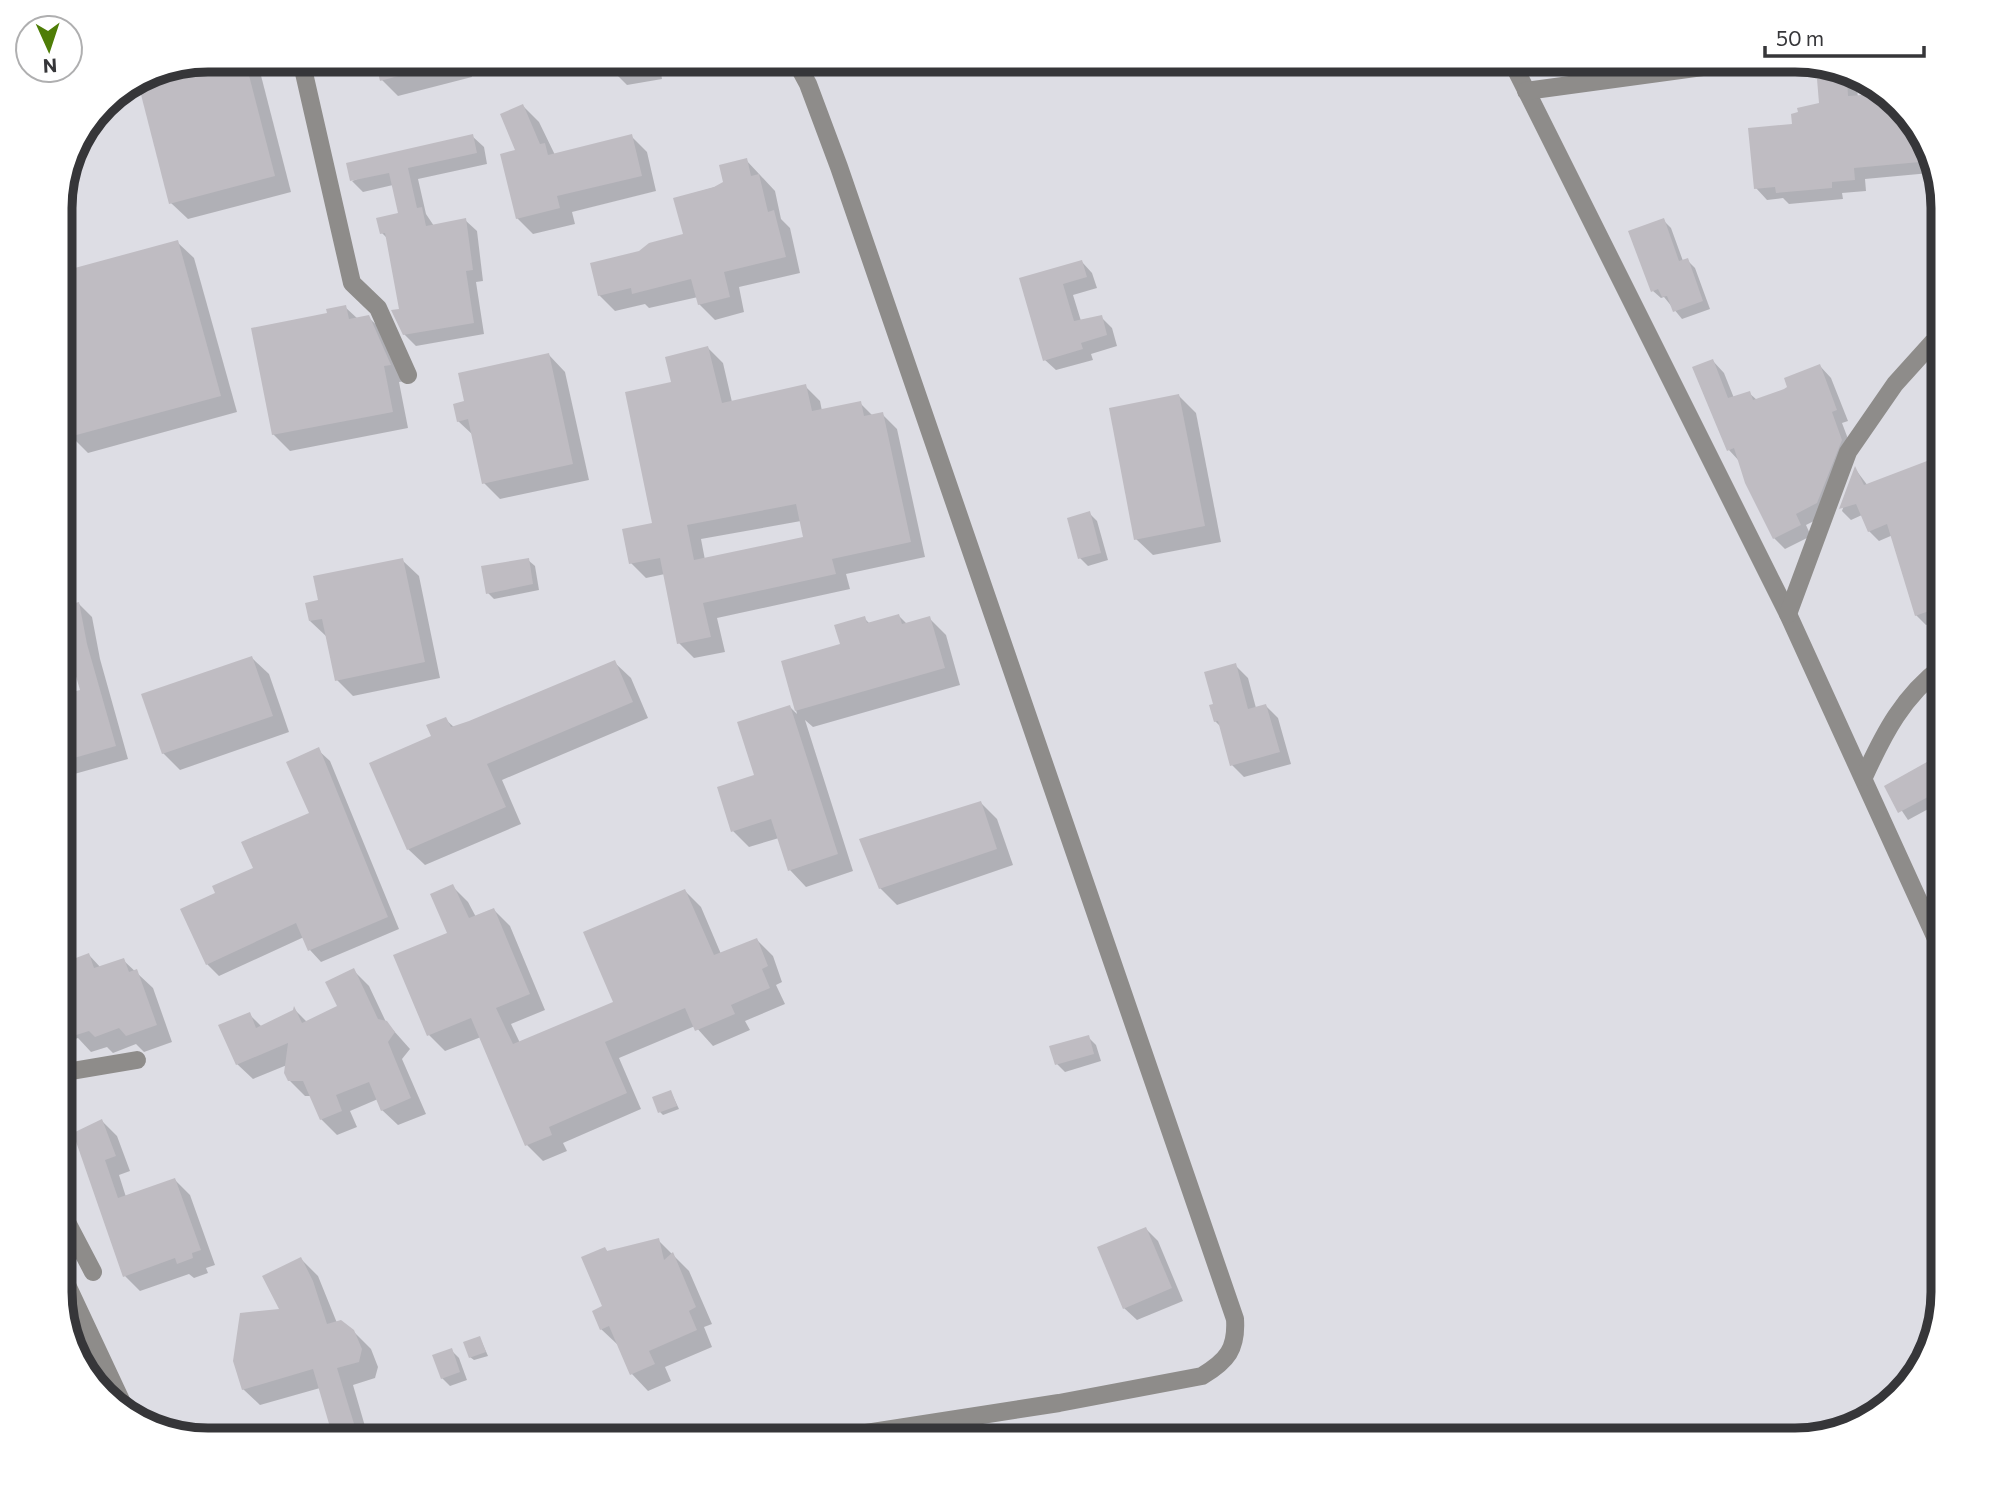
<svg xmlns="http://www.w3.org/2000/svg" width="2003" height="1500" font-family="Commissioner,sans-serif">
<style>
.shadow{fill:#0003;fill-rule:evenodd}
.building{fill:#bfbcc2;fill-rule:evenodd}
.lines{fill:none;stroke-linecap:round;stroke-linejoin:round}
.minor{stroke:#8e8c8a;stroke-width:18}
.rim{fill:none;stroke:#363639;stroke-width:9}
</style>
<rect width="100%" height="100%" fill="#dddde4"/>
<!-- shadow -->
<g class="shadow">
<path d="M207,60H257L291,192L188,219L171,203L139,78L151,71Z"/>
<path d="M376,60H468L472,77L398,96L382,80Z"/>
<path d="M612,60H659L662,79L627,85L615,73Z"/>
<path d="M1596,60L1609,77L1578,81L1571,74Z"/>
<path d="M1604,60H1639L1615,72Z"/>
<path d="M1652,60H1686L1688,64L1662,71Z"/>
<path d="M1846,78L1857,90L1858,97L1889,94L1927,141L1930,173L1865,179L1866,191L1842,193L1843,199L1789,204L1783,198L1767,200L1756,188L1794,125L1821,105Z"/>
<path d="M523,106L539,122L555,155L631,136L647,152L656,191L572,212L575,224L533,234L517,218L518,151Z"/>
<path d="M472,136L484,147L487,164L418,179L426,214L434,226L465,220L477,231L483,281L476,282L484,334L416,346L404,334L388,239L382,233L400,214L393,185L363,192L352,181Z"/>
<path d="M746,160L775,191L781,219L790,228L800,273L739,287L744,312L715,320L699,304L698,297L649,308L645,304L615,311L599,295L640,253L685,236L675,199L725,184Z"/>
<path d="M1663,220L1671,228L1683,261L1687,260L1695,268L1710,309L1682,319L1664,297L1661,298L1653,291Z"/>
<path d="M177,242L194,258L237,412L88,453L71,436L60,396V274Z"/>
<path d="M1082,262L1092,273L1097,288L1073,295L1081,321L1101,317L1112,328L1117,346L1091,354L1093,360L1056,370L1045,360L1021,279Z"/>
<path d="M345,307L358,319L368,317L385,333L406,381L399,382L408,428L290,451L273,434L329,315Z"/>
<path d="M708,348L723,363L732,402L805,386L820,401L822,411L860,403L873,416L882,414L897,429L925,557L846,574L850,589L717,618L725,652L694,658L679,643L665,574L646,578L631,563L654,524L674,383ZM801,521L805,538L705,560L701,539Z"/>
<path d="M549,355L565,372L589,480L500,499L484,483L474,436L458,421L467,403Z"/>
<path d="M1713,361L1724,373L1734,398L1749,393L1757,400L1785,391L1820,366L1831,378L1848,421L1842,423L1853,452L1828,514L1806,525L1811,536L1785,549L1774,538L1740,462L1729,450L1694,368Z"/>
<path d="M1179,396L1196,413L1221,542L1153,555L1136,539Z"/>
<path d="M1930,465L1941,476L1943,484V619L1926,625L1916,615L1893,535L1879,541L1869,531L1862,515L1851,520L1842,511L1856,470L1868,486Z"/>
<path d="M1089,513L1097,521L1108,560L1088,566L1080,558Z"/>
<path d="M402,560L419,576L440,678L353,696L337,680L327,637L310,621L320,601Z"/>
<path d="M528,560L535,566L539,590L494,599L488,593Z"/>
<path d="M79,604L92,617L100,659L128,759L60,778V697L82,691L74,663L60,667V609Z"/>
<path d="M899,616L907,624L929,618L946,635L960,685L813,727L805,720L853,871L806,887L790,870L779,838L749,847L733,831L790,707L797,714L783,662L842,646L864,618L870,624Z"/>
<path d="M252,658L269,674L289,732L180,770L163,753Z"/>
<path d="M614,662L631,678L648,718L502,780L521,824L425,865L408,849L433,737L445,719L455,728Z"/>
<path d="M1235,665L1248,678L1256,708L1266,706L1278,718L1291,764L1244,777L1232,765L1221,727L1215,721V705Z"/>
<path d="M318,750L330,761L399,929L321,962L310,950L304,937L219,976L207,964L217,894L255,869L311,814Z"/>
<path d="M1943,755V801L1908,820L1886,787Z"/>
<path d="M981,803L997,819L1013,865L897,905L880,888Z"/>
<path d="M452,886L468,902L476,917L494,910L510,926L545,1010L511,1024L520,1043L615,1003L685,891L701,907L721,954L757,940L773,956L782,982L776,985L785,1004L745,1021L750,1030L713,1046L695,1026L619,1058L641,1109L563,1143L567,1151L543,1161L527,1145L481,1037L445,1051L429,1035L396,955L449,934Z"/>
<path d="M89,955L101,968L123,960L153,988L172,1042L144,1052L136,1044L113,1053L107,1047L91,1052L78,1038L67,1042L60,1034V959L68,956L73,961Z"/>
<path d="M353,970L369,986L386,1022L410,1049L402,1059L426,1114L398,1125L382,1110L378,1099L350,1111L357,1127L337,1135L321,1119L311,1096H305L289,1080L287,1065L253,1079L237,1064L249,1014L262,1027L295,1010L307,1022L339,1007Z"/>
<path d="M1088,1037L1096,1045L1101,1061L1065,1072L1057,1064Z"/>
<path d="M671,1092L679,1109L663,1115L660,1112Z"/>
<path d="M102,1121L117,1136L130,1171L119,1175L126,1197L175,1180L190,1195L215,1265L206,1268L208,1273L194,1278L189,1274L140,1291L125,1276L75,1134Z"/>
<path d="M1146,1229L1158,1241L1183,1301L1137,1320L1124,1308Z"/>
<path d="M658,1240L689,1271L712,1324L704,1327L712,1347L665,1367L671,1381L648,1391L632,1374L618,1345L601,1329L605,1249L608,1252Z"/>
<path d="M301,1259L318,1276L337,1323L353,1331L371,1349L378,1367L375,1378L353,1385L369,1440H340L333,1433L320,1388L260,1405L243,1389L281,1311Z"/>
<path d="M480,1338L488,1356L474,1360L470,1357Z"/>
<path d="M451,1350L459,1358L467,1380L450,1386L442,1378Z"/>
</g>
<!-- building -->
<g class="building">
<path d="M207,60H245L275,176L169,204L137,79L151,71Z"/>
<path d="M375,60H438L439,65L380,81Z"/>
<path d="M1594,60H1597L1603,69L1568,74Z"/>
<path d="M1847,77L1848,96L1888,93L1916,128L1920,162L1854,168L1855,180L1832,182V188L1776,193L1775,187L1754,189L1748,128L1792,124L1791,114L1798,112L1797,108L1819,103L1817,79Z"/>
<path d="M523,104L540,144L545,143L548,155L632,134L642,176L557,196L560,208L516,219L500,154L515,150L500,114Z"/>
<path d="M473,134L477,153L408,168L417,208L422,207L426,226L466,218L473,270L466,271L474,323L403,335L391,310L399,309L385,233L380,234L376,218L398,213L389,173L350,181L346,163Z"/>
<path d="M747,158L751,176L759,174L768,212L774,210L786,257L724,272L730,297L698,305L691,279L632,294L631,288L598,296L590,263L639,251L649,243L683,234L673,198L714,187L723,182L719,165Z"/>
<path d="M1664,218L1679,261L1688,258L1703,301L1673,312L1667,296L1662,297L1658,289L1651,292L1628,231Z"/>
<path d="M178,240L221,396L69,437L60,402V272Z"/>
<path d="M1082,260L1087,277L1063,284L1074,321L1102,315L1107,335L1081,343L1083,349L1043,361L1019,278Z"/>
<path d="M346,305L349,319L369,315L391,365L384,366L393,412L272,435L251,328L327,313L326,309Z"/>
<path d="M708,346L722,403L806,384L812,411L861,401L864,416L883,412L911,542L832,559L836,574L703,603L711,637L677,644L660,558L629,564L622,529L652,523L625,392L671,382L665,357ZM796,504L803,537L694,560L687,525Z"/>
<path d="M549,353L573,464L482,484L468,419L457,422L453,404L464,401L458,373Z"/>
<path d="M1713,359L1728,398L1750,391L1753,400L1784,389L1787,387L1784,378L1820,364L1837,410L1832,412L1842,440L1817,503L1796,514L1801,525L1773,539L1745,483L1734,448L1727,451L1692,367Z"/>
<path d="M1179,394L1205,526L1134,540L1109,408Z"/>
<path d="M1927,461L1931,464L1943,504V606L1915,616L1887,524L1868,532L1856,504L1839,509L1855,466L1864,485Z"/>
<path d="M1090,511L1101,553L1078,559L1067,518Z"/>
<path d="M403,558L425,662L335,681L322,619L309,621L305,603L318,600L313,576Z"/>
<path d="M529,558L533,584L486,594L481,566Z"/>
<path d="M79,602L87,644L116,746L60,762V695L80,690L68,649L60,651V607Z"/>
<path d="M899,614L902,624L930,616L945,668L795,711L781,661L840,644L834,625L865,616L867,623Z"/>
<path d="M252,656L273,716L162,754L141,694Z"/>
<path d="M615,660L633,702L487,764L506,807L407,850L369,763L431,736L426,725L446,717L451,727L469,721Z"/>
<path d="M1236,663L1248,709L1266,704L1280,752L1230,766L1218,721L1214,722L1209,705L1213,704L1204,672Z"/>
<path d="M790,705L838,854L788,871L771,819L731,832L717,787L754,775L737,722Z"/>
<path d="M319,747L388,917L308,951L296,923L206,965L180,909L215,893L212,886L253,868L241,842L309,813L286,762Z"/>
<path d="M1943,753V789L1898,813L1884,786Z"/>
<path d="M981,801L997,849L879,889L859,839Z"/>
<path d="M453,884L469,918L494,908L530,994L496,1008L513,1044L613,1002L583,932L685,889L714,955L757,938L768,966L762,969L770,988L731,1005L735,1014L695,1031L685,1008L605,1042L627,1093L549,1127L552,1135L525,1146L471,1018L427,1036L393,955L447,933L430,894Z"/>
<path d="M89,953L94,968L124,958L129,972L137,969L157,1025L126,1036L119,1028L95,1037L89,1031L73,1036L68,1020L60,1023V964Z"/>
<path d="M354,968L378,1019L387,1021L395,1032L388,1042L411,1098L381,1111L369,1082L336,1095L342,1111L320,1120L303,1081H288L284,1073L288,1043L236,1065L218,1025L250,1012L256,1028L293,1010L294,1006L302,1023L337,1006L325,982Z"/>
<path d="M1089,1035L1094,1054L1055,1065L1049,1046Z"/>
<path d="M671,1090L677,1106L658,1113L652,1097Z"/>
<path d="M102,1119L116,1156L105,1160L118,1198L175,1178L201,1250L192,1253L193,1258L177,1264L175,1258L123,1277L73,1133Z"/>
<path d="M1146,1227L1172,1288L1123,1309L1097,1247Z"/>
<path d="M659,1238L664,1260L673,1252L696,1307L689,1311L697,1330L649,1351L655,1364L630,1375L609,1326L600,1330L592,1311L602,1306L581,1257L605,1247L607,1251Z"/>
<path d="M301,1257L313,1281L327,1324L341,1320L354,1330L362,1349L359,1362L337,1368L355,1427L332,1434L313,1369L242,1390L233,1361L240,1313L279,1309L262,1276Z"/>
<path d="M480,1336L486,1352L469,1358L463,1342Z"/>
<path d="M452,1348L460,1372L441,1379L432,1355Z"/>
</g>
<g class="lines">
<!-- minor -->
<g class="minor">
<path d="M301,60L352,283L378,308L408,375"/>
<path d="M795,60L808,84L839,167L1235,1319C1237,1349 1227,1361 1202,1376L1059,1403L821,1440"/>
<path d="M1511,60L1788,614L1943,954"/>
<path d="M1526,91L1754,60"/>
<path d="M1788,614L1848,452L1895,384L1932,343L1943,335"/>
<path d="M1864,777C1884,733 1903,696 1943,666"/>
<path d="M60,1073L137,1060"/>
<path d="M60,1209L93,1272"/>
<path d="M60,1270L127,1413"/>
</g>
</g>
<!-- crop -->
<path d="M0 0H2003V1500H0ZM208 72H1795A136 136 0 0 1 1931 208V1292A136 136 0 0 1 1795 1428H208A136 136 0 0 1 72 1292V208A136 136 0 0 1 208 72Z" fill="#fff" fill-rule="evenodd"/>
<path class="rim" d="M208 72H1795A136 136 0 0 1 1931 208V1292A136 136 0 0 1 1795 1428H208A136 136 0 0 1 72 1292V208A136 136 0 0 1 208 72Z"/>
<!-- north arrow -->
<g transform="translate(49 49) rotate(177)"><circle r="33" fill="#ffffff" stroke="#afafb0" stroke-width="2"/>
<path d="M0-5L12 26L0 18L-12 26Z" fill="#4e7d06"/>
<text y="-10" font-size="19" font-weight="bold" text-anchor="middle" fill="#363639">N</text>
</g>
<!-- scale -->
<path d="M1765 46v10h159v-10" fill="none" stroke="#363639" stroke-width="3.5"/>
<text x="1776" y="46" font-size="21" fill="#363639" stroke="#ffffff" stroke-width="5" paint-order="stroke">50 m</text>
</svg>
